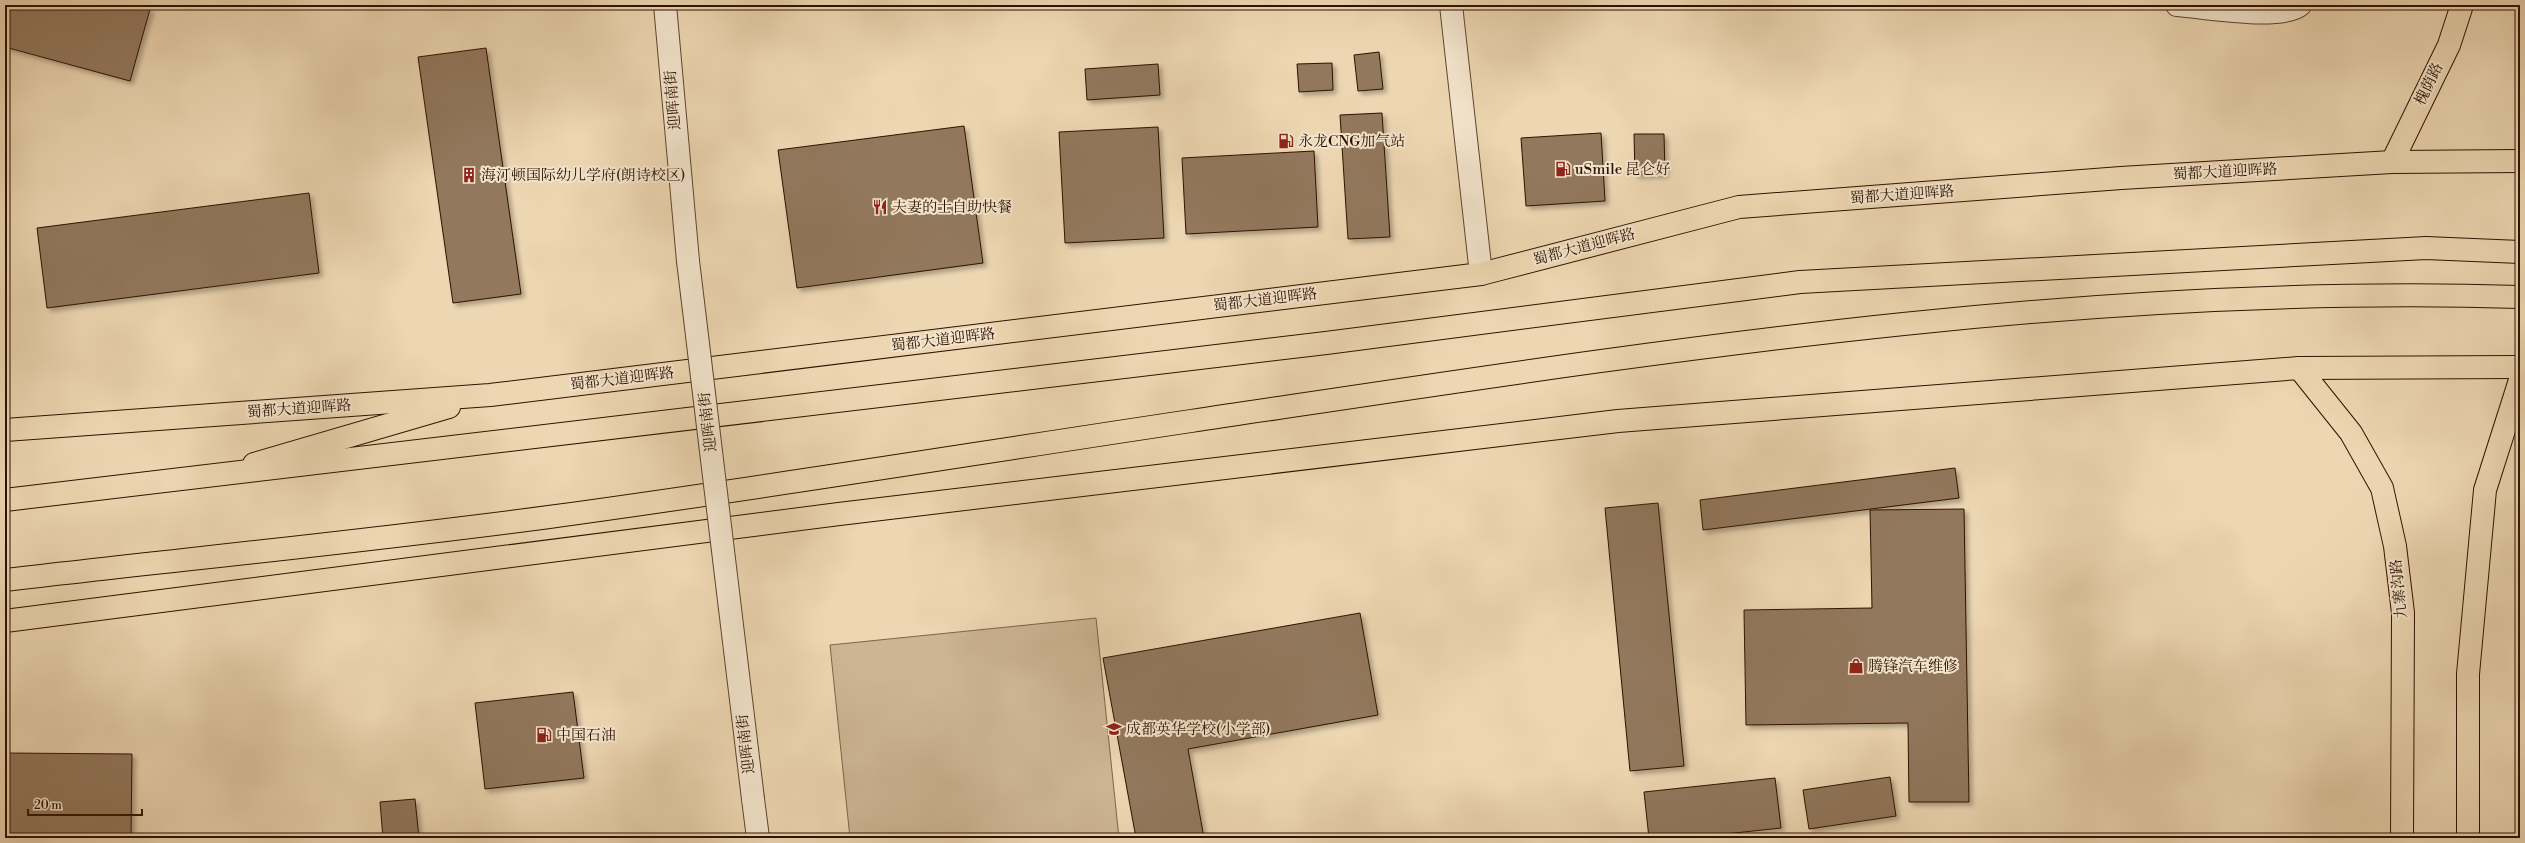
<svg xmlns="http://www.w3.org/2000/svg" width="2525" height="843" font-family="'Libre Bodoni','Noto Serif SC',serif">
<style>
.green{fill:#cdb594;stroke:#7e634a}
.building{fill:#92785d;stroke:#301100;filter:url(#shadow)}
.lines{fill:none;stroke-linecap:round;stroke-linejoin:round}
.minor-casing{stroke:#5f422c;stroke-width:24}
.major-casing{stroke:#301100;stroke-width:24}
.highway-casing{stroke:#301100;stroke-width:24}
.minor{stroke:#f3e5cd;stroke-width:22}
.major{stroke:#edd7b2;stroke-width:22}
.highway{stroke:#edd7b2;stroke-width:22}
.minor-bridge-casing{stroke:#5f422c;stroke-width:24;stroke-linecap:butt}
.minor-bridge{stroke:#f3e5cd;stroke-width:22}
.labels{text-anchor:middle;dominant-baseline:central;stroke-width:4;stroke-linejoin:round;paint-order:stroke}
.street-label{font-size:15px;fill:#301100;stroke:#f3e5cd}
.poi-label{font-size:15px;fill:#301100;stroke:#f3e5cd;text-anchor:start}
</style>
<defs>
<filter id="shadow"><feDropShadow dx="3.5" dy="3.5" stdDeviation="2" flood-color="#0004"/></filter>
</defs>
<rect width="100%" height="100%" fill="#edd7b2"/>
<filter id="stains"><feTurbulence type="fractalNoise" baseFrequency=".005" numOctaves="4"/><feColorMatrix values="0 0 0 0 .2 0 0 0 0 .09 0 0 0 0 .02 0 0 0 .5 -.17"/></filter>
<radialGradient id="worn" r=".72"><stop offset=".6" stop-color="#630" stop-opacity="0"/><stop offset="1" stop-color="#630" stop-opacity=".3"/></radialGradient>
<!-- green -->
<path class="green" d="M1096,618L1119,838H850L830,645Z"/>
<!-- building -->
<g class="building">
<path d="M5,5H134L150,9L130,81L5,47Z"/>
<path d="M486,48L521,294L453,303L418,57Z"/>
<path d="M1379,52L1383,89L1358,91L1354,55Z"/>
<path d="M1332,63L1333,90L1299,92L1297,64Z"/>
<path d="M1158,64L1160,95L1087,100L1085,69Z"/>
<path d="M1382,113L1390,237L1348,239L1340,115Z"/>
<path d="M964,126L983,263L797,288L778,150Z"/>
<path d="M1158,127L1164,238L1065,243L1059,132Z"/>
<path d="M1601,133L1605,201L1526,206L1521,138Z"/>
<path d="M1634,134H1664L1665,174L1635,175Z"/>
<path d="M1314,151L1318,227L1186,234L1182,158Z"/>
<path d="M309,193L319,273L47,308L37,228Z"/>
<path d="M1955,468L1959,498L1703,530L1700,500Z"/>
<path d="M1658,503L1684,766L1630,771L1605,508Z"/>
<path d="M1964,509L1969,802H1909L1908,723L1746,725L1744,610L1872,608L1870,510Z"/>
<path d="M1360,613L1378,715L1188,749L1204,838H1136L1103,658Z"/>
<path d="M573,692L584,778L485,789L475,703Z"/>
<path d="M5,753L132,754L131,836L5,835Z"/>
<path d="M1890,777L1896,816L1809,829L1803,790Z"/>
<path d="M1775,778L1781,828L1688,838H1649L1644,792Z"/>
<path d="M415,799L419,838H383L380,802Z"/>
</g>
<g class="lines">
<!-- minor casing -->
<g class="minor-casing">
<g id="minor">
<path d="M665,5L688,261"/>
<path d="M1451,5L1481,274"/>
<path d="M2177,5C2202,7 2282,21 2300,5"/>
<path d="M753,799L758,838"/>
</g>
</g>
<!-- major casing -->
<g class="major-casing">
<g id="major">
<path d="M2392,162L2449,45L2462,5"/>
<path d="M2299,368L2351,433L2382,488L2395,546L2403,613L2402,838"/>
<path d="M5,430L490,395L1481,274L1739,207L2121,178L2392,162L2520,161"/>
<path d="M254,464L449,407"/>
<path d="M5,621L839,514L1618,421L2299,368L2520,367"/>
<path d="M2468,838V674L2485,490L2520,380"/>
</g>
</g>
<!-- highway casing -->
<g class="highway-casing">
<g id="highway">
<path d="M5,500L1326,343L1800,282L2426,248L2520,252"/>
<path d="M5,580C186,559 368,541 549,517C763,488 977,453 1191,421C1630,356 2075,283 2520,297"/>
</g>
</g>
<!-- minor -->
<use href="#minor" class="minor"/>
<!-- major -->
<use href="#major" class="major"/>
<!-- highway -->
<use href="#highway" class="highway"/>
<!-- minor-bridge casing -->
<g class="minor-bridge-casing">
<path id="minor-bridge" d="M688,261L753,799"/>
</g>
<!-- minor-bridge -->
<use href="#minor-bridge" class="minor-bridge"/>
</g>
<!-- icons -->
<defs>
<g id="fuel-bare" transform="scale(1.2)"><path d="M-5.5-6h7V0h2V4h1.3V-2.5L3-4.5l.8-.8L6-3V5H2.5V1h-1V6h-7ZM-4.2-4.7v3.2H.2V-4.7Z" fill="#8f2418" stroke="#f3e5cd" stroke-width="2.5" paint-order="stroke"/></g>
<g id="building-bare" transform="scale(1.2)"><path d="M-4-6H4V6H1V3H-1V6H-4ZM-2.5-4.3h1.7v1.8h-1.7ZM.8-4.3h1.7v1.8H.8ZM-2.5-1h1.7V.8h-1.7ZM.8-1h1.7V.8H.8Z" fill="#8f2418" stroke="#f3e5cd" stroke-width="2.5" paint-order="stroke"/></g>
<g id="restaurant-bare" transform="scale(1.2)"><path d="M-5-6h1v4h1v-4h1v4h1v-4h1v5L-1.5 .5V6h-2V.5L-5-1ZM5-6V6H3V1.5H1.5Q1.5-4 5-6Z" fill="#8f2418" stroke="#f3e5cd" stroke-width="2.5" paint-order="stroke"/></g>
<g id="shop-bare" transform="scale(1.2)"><path d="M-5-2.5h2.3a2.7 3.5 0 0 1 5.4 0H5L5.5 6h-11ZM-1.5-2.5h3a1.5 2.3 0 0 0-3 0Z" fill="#8f2418" stroke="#f3e5cd" stroke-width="2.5" paint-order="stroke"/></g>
<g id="school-bare" transform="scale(1.2)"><path d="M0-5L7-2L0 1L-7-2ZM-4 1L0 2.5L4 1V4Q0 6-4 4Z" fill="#8f2418" stroke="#f3e5cd" stroke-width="2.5" paint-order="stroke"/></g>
</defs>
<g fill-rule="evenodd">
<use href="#fuel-bare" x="1286" y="141"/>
<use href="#fuel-bare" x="1563" y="169"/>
<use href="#building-bare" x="469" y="175"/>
<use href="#restaurant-bare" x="880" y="207"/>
<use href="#shop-bare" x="1856" y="666"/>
<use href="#school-bare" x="1114" y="729"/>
<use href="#fuel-bare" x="544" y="735"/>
</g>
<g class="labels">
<!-- street labels -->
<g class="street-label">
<text transform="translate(2429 84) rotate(-64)">槐荫路</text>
<text transform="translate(673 100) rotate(-95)">迎晖南街</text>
<text transform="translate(2225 172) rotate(-3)">蜀都大道迎晖路</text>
<text transform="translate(1902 195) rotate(-4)">蜀都大道迎晖路</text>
<text transform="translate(1584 247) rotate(-15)">蜀都大道迎晖路</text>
<text transform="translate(1265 300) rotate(-7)">蜀都大道迎晖路</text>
<text transform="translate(943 340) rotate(-7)">蜀都大道迎晖路</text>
<text transform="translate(622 379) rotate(-7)">蜀都大道迎晖路</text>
<text transform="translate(299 409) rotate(-4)">蜀都大道迎晖路</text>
<text transform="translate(708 422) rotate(-97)">迎晖南街</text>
<text transform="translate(2399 589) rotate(-96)">九寨沟路</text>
<text transform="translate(746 744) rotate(-97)">迎晖南街</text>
</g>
<!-- poi labels -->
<g class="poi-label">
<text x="1298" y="141">永龙CNG加气站</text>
<text x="1575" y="169">uSmile 昆仑好</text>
<text x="481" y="175">海汀顿国际幼儿学府(朗诗校区)</text>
<text x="892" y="207">夫妻的士自助快餐</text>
<text x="1868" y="666">腾锋汽车维修</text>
<text x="1126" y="729">成都英华学校(小学部)</text>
<text x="556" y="735">中国石油</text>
</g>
</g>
<!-- margin -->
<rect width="2525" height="843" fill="none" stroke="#edd7b2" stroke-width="20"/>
<rect x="6" y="6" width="2513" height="831" fill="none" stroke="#301100" stroke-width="2"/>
<rect x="10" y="10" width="2505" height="823" fill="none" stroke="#301100"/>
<!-- scale -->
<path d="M28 809v6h114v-6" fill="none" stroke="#301100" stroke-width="2"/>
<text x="34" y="809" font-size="12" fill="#301100" stroke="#f3e5cd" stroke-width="3" paint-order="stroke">20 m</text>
<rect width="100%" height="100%" filter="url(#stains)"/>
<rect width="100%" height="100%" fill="url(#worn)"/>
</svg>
